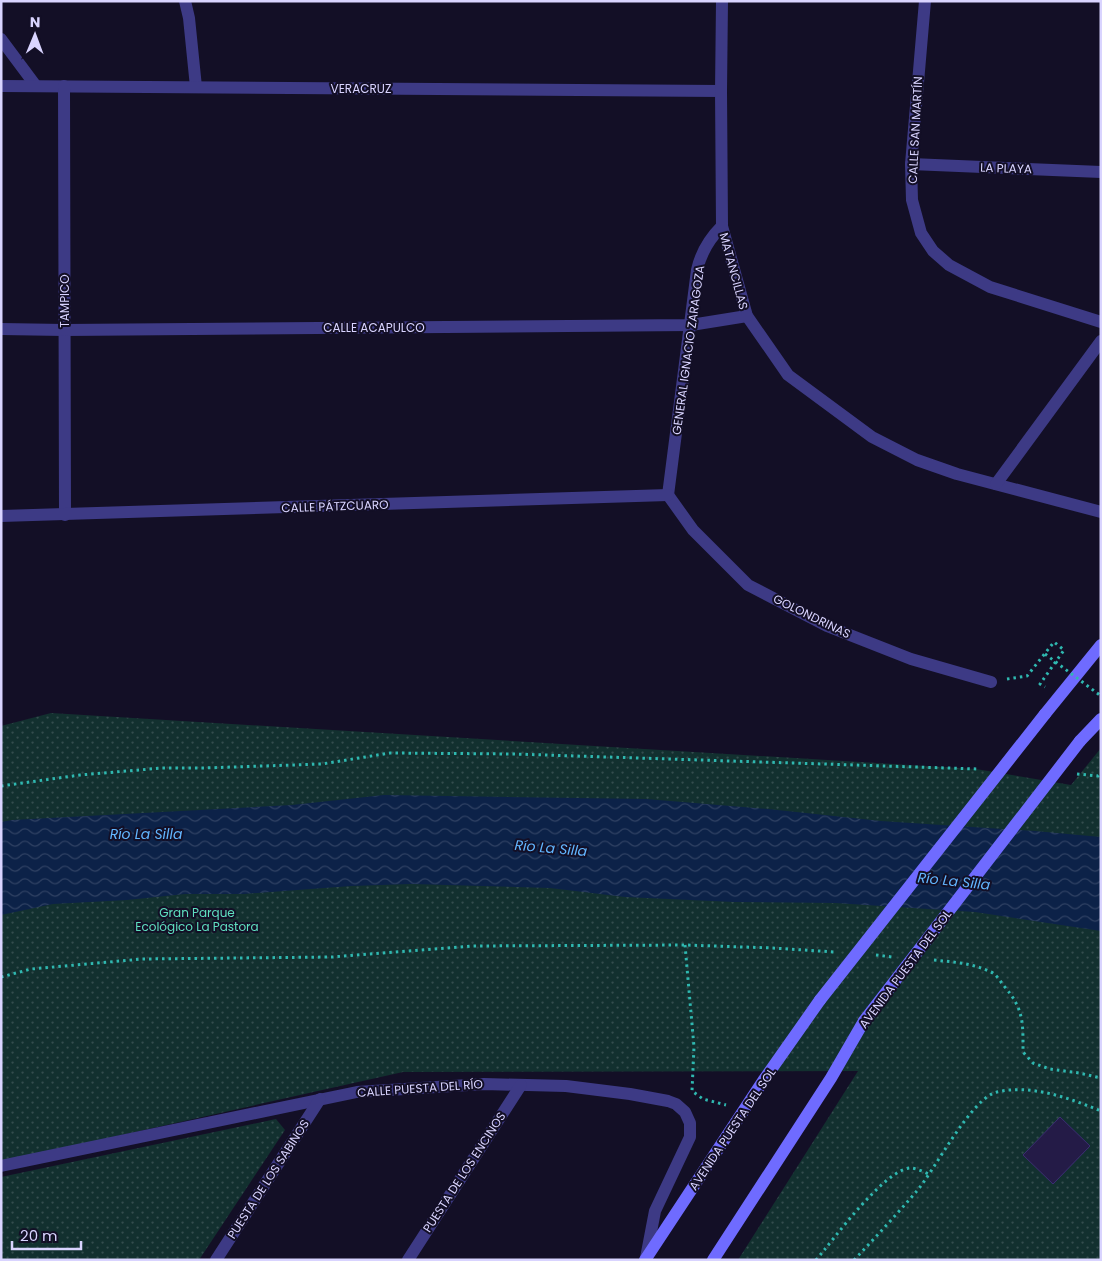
<svg xmlns="http://www.w3.org/2000/svg" width="1102" height="1261" font-family="Poppins,sans-serif">
<style>
.park{fill:url(#park-dots)}
.water{fill:url(#water-waves)}
.building{fill:#241b47;stroke:#3b2d73}
.lines{fill:none;stroke-linecap:round;stroke-linejoin:round}
.path{stroke:#2fb8b0;stroke-width:3;stroke-dasharray:2.5 4;stroke-linecap:butt}
.minor{stroke:#3d3a85;stroke-width:12}
.secondary{stroke:#6f6bff;stroke-width:12}
.path-bridge{stroke:#2fb8b0;stroke-width:3;stroke-dasharray:2.5 4;stroke-linecap:butt}
.secondary-bridge{stroke:#6f6bff;stroke-width:12}
.labels{text-anchor:middle;dominant-baseline:central;stroke-width:4;stroke-linejoin:round;paint-order:stroke}
.street-label{font-size:12px;fill:#d9d4ff;stroke:#130f26}
.park-label{font-size:12px;fill:#5fe0c0;stroke:#130f26}
.water-label{font-size:14px;font-style:italic;fill:#62b6ff;stroke:#130f26}
</style>
<defs>
<pattern id="park-dots" width="8" height="8" patternUnits="userSpaceOnUse" patternTransform="scale(1.25)"><rect width="8" height="8" fill="#12302f"/><path d="M2 2h.1M6 6h.1" fill="none" stroke="#344d4e" stroke-width="1.8" stroke-linecap="round"/></pattern>
<pattern id="water-waves" width="16" height="10" patternUnits="userSpaceOnUse" patternTransform="scale(1.25)"><rect width="16" height="10" fill="#0c2248"/><path d="M0 5q4-4 8 0t8 0" fill="none" stroke="#2f4163"/></pattern>
</defs>
<rect width="100%" height="100%" fill="#130f26"/>
<!-- park -->
<g class="park">
<path d="M51,713L976,769L1071,785L1101,748V1260H738L858,1071L403,1072L1,1162V726Z"/>
<path d="M276,1119L285,1130L199,1260H1V1177Z"/>
</g>
<!-- water -->
<path class="water" d="M384,795L646,799L768,809L881,821L1035,831L1101,837V931L975,912L835,903L734,902L625,897L550,888L411,884L351,886L244,894H185L127,900L53,904L1,915V822L12,820L292,805Z"/>
<!-- building -->
<path class="building" d="M1060,1117L1090,1146L1053,1184L1023,1155Z"/>
<g class="lines">
<!-- path -->
<g class="path">
<path d="M1007,679L1027,676L1054,642L1064,650L1040,684L1045,687"/>
<path d="M1077,774L1098,776L1101,774"/>
<path d="M1,786L80,775L162,768H204L322,764L390,753L514,754L978,769"/>
<path d="M685,945L694,1047L692,1091L703,1099L726,1105"/>
<path d="M876,955L892,957"/>
<path d="M934,960C953,962 972,963 991,972C996,974 1000,981 1004,986C1024,1009 1023,1023 1023,1052L1033,1063L1050,1069L1079,1073L1101,1078"/>
<path d="M1,977L31,969L142,959L332,957L472,946L685,945L773,948L835,952"/>
<path d="M816,1260C834,1239 884,1170 910,1168C916,1168 924,1172 929,1174"/>
<path d="M854,1260C875,1238 896,1215 916,1192C935,1170 971,1098 997,1092C1031,1084 1069,1098 1101,1111"/>
</g>
<!-- minor -->
<g class="minor">
<path d="M185,1L189,18L196,87"/>
<path d="M925,1L911,164L912,200L921,233L933,251L949,265L990,287L1101,322"/>
<path d="M1,39L36,86"/>
<path d="M1,86L721,91"/>
<path d="M64,86L65,515"/>
<path d="M911,164L1101,172"/>
<path d="M722,226L747,316L788,375L872,437L917,460L957,474L1101,512"/>
<path d="M1,329L64,330L691,325L747,316"/>
<path d="M996,484L1101,341"/>
<path d="M668,495L697,270C701,252 709,239 722,226L721,91L722,1"/>
<path d="M668,495L693,530L748,585L827,626L911,659L991,682"/>
<path d="M1,516L668,495"/>
<path d="M1,1166L357,1092L484,1084L566,1086L630,1094L668,1101L676,1104L685,1112L690,1123V1137L655,1211L646,1258"/>
<path d="M216,1260L320,1099"/>
<path d="M408,1260L521,1085"/>
</g>
<!-- secondary -->
<g class="secondary">
<path d="M1045,714L1101,645"/>
<path d="M1080,741L1101,719"/>
<path d="M645,1260L763,1081L820,1000"/>
<path d="M713,1260L831,1078L864,1021"/>
</g>
<!-- path-bridge -->
<path class="path-bridge" d="M1045,654L1101,696"/>
<!-- secondary-bridge -->
<g class="secondary-bridge">
<path d="M820,1000L1045,714"/>
<path d="M864,1021L1080,741"/>
</g>
</g>
<g class="labels">
<!-- street labels -->
<g class="street-label">
<text x="361" y="88">VERACRUZ</text>
<text transform="translate(915 130) rotate(-87)">CALLE SAN MARTÍN</text>
<text transform="translate(1006 168) rotate(2)">LA PLAYA</text>
<text transform="translate(734 271) rotate(75)">MATANCILLAS</text>
<text transform="translate(64 301) rotate(-90)">TAMPICO</text>
<text x="374" y="327">CALLE ACAPULCO</text>
<text transform="translate(688 350) rotate(-82)">GENERAL IGNACIO ZARAGOZA</text>
<text transform="translate(335 506) rotate(-2)">CALLE PÁTZCUARO</text>
<text transform="translate(812 616) rotate(26)">GOLONDRINAS</text>
<text transform="translate(905 969) rotate(-53)">AVENIDA PUESTA DEL SOL</text>
<text transform="translate(420 1088) rotate(-4)">CALLE PUESTA DEL RÍO</text>
<text transform="translate(732 1129) rotate(-56)">AVENIDA PUESTA DEL SOL</text>
<text transform="translate(464 1172) rotate(-57)">PUESTA DE LOS ENCINOS</text>
<text transform="translate(268 1179) rotate(-57)">PUESTA DE LOS SABINOS</text>
</g>
<!-- park labels -->
<g class="park-label">
<text x="197" y="912">Gran Parque<tspan x="197" dy="14">Ecológico La Pastora</tspan></text>
</g>
<!-- water labels -->
<g class="water-label">
<text x="146" y="834">Río La Silla</text>
<text transform="translate(551 848) rotate(5)">Río La Silla</text>
<text transform="translate(954 881) rotate(6)">Río La Silla</text>
</g>
</g>
<!-- border -->
<rect width="1102" height="1261" fill="none" stroke="#d9d4ff" stroke-width="5"/>
<!-- north arrow -->
<g transform="translate(35 35) rotate(1)" stroke="#130f26" stroke-width="4" paint-order="stroke">
<path d="M0-4L9 19L0 12L-9 19Z" fill="#d9d4ff"/>
<text y="-8" font-size="14" font-weight="bold" text-anchor="middle" fill="#d9d4ff">N</text>
</g>
<!-- scale -->
<path d="M12 1241v8h69v-8" fill="none" stroke="#d9d4ff" stroke-width="2.5"/>
<text x="20" y="1241" font-size="15" fill="#d9d4ff" stroke="#130f26" stroke-width="4" paint-order="stroke">20 m</text>
</svg>
